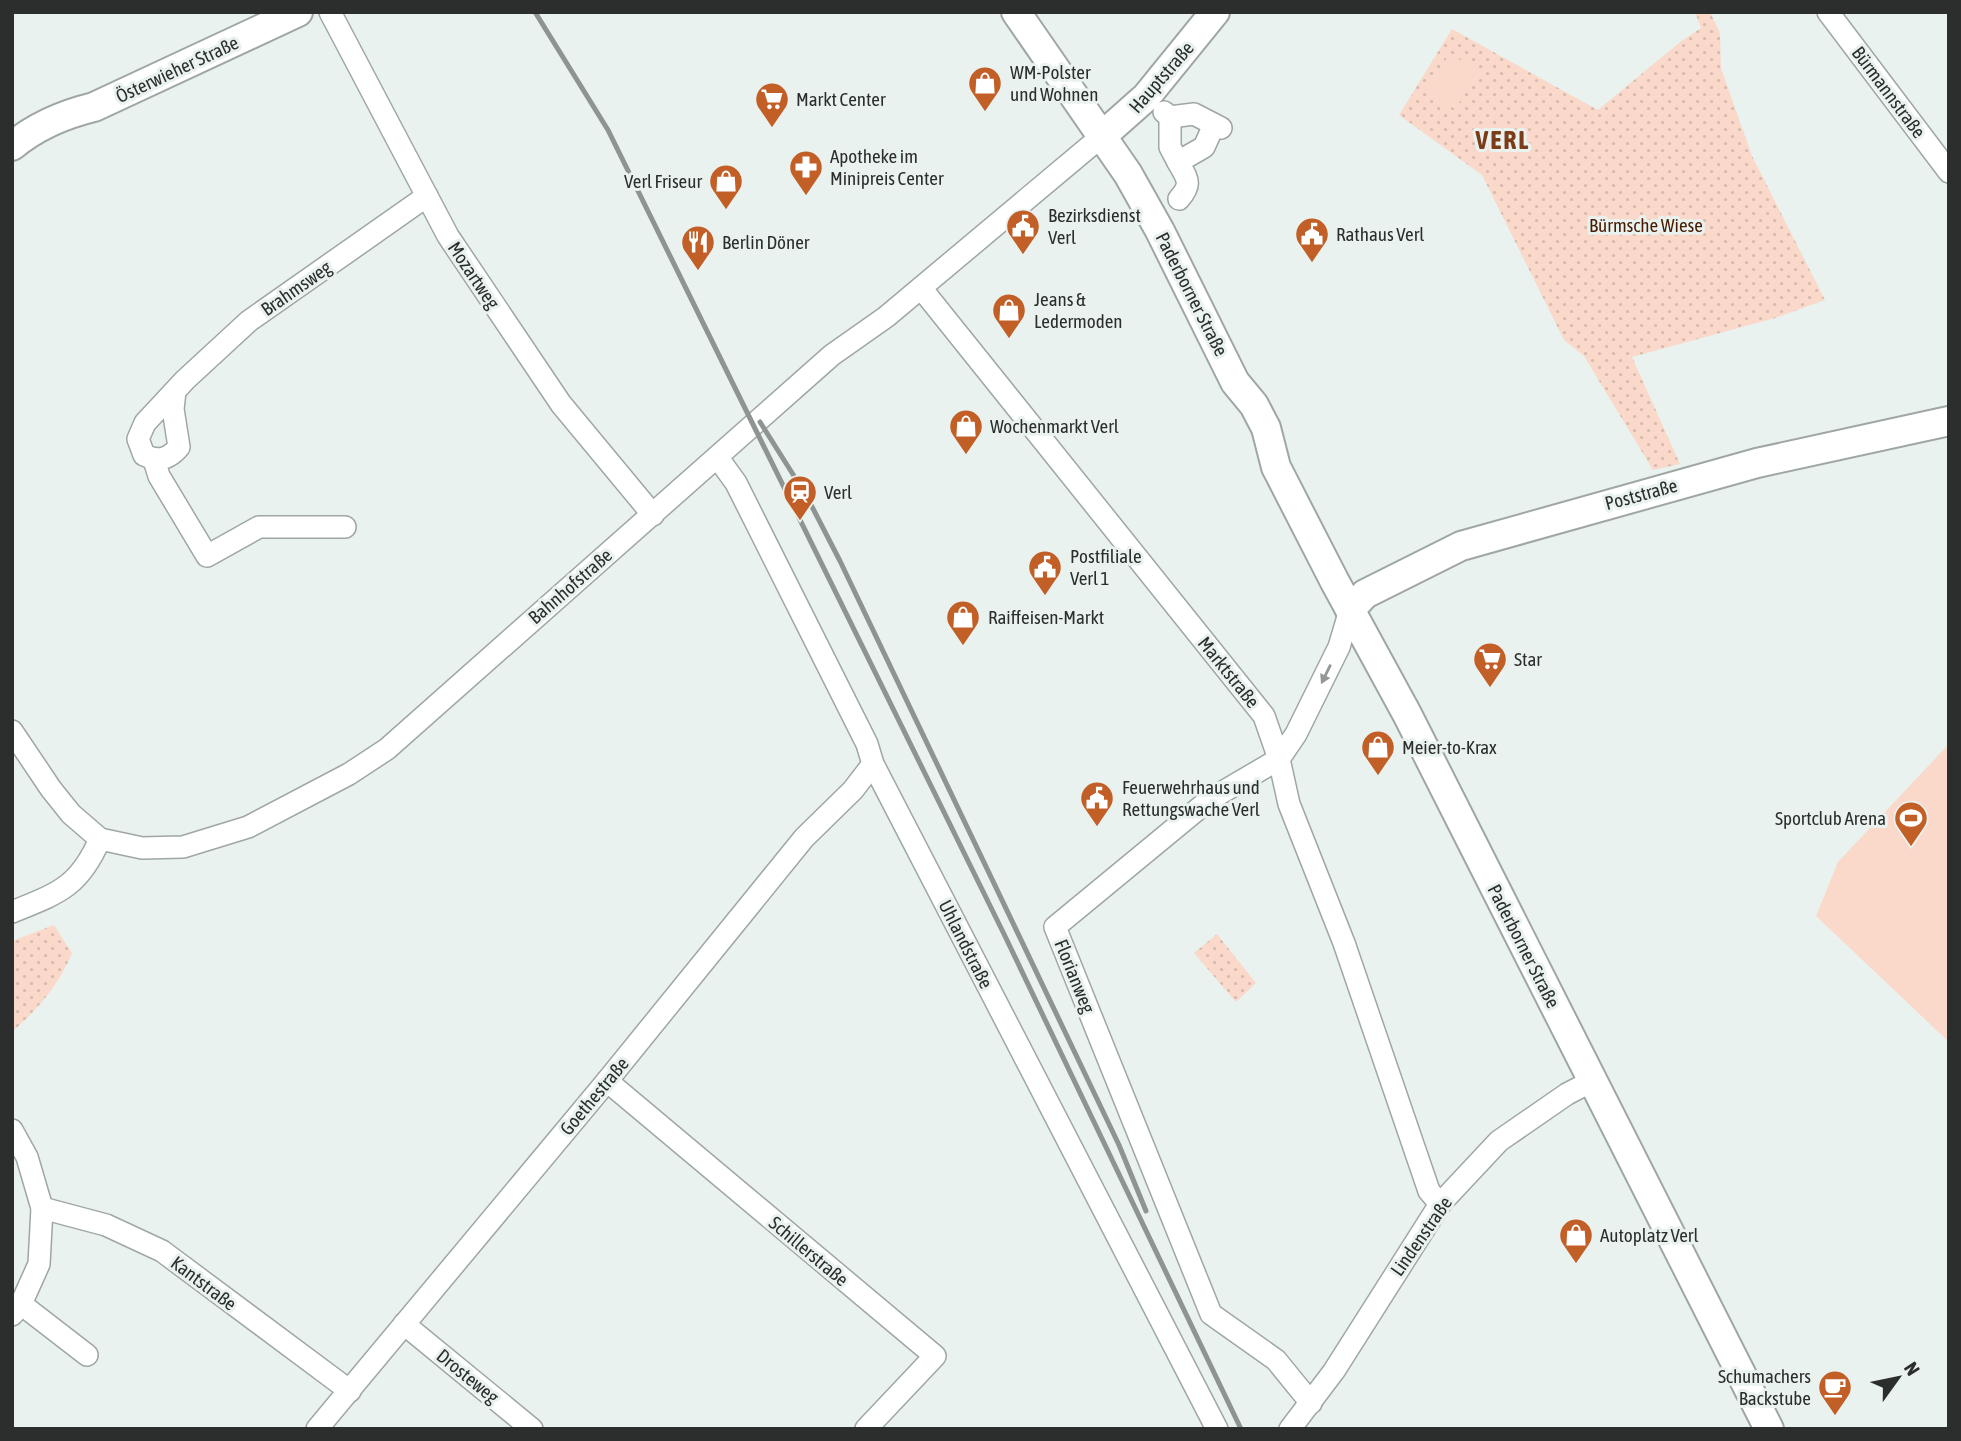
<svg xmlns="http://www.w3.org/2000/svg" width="1961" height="1441" font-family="'Asap Condensed',sans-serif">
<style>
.park{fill:url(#park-dots)}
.garden{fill:#fad9ca}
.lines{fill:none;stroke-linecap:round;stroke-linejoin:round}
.street-casing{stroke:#9fa7a5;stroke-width:24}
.secondary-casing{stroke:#9fa7a5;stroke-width:32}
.street{stroke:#fff;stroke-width:21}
.secondary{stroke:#fff;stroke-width:28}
.rail{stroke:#8e9492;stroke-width:5}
.oneway{fill:#959696}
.labels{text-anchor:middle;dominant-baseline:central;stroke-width:6;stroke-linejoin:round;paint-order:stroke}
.street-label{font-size:19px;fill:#2b2e2d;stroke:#e9f2ef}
.poi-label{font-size:19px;fill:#2b2e2d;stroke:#e9f2ef;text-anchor:start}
.park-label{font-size:19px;fill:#491b00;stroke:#e9f2ef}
.district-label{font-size:26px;font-weight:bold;letter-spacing:2px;fill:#7b3c19;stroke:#e9f2ef}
</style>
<defs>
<pattern id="park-dots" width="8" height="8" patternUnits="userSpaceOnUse" patternTransform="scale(1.75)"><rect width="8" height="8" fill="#fad9ca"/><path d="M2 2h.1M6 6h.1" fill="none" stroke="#d6bbae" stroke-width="1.8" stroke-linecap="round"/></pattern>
</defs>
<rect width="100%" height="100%" fill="#e9f2ef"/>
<!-- park -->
<g class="park">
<path d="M1695,12H1710L1720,33L1721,68L1752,156L1825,300L1775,318L1632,357L1680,464L1653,470L1584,356L1564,340L1482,175L1399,115L1452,29L1598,110L1680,42L1701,28Z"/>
<path d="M54,925L72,953C58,986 39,1008 12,1032V941Z"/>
<path d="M1217,934L1256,983L1236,1002L1194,953Z"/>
</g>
<!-- garden -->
<g class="garden">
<path d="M1450,53L1479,72L1455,109L1426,91Z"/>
<path d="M1949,744V1042L1816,916L1838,862Z"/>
</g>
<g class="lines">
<!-- street casing -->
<g class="street-casing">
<g id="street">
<path d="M330,12L448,236L561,404L653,515"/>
<path d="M1828,12L1949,172"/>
<path d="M1164,112L1170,117L1194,114L1221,128"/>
<path d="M1170,117V147L1178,162"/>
<path d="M1179,199C1193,183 1187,179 1178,162L1204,147L1214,125"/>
<path d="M921,288L1264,716L1279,759L1289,804L1344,943L1429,1191L1440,1204"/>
<path d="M175,391L173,409L179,447C169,459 159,462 144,455L138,439L145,423L185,380L249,321L427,196"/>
<path d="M718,458L736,483L867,744L873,764L1217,1429"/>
<path d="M154,460L159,476L207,556L259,527H345"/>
<path d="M12,731L51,789L71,814L100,839L142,848L183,847L248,827L349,774L387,749L832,355L886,317L1102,136"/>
<path d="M12,912C59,893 79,887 100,839"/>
<path d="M607,1081L935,1356L866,1429"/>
<path d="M12,1130L27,1157L42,1208L39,1264L21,1304L12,1315"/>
<path d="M42,1208L106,1225L162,1251L350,1391"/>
<path d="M21,1304L87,1355"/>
<path d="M404,1324L532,1429"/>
<path d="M1311,1403L1276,1360L1211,1314L1055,927L1209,800L1279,759L1296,734L1339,647L1350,610"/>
<path d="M317,1429L607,1081L804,838L853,790L873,764"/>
<path d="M1290,1429L1334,1371L1440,1204L1499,1141L1567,1094L1592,1081"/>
</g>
</g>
<!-- secondary casing -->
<g class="secondary-casing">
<g id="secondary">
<path d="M1016,12L1128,174L1160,231L1235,382L1254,405L1266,428L1276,467L1335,582L1407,714L1769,1429"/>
<path d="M1102,136L1146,97L1215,12"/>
<path d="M12,146C35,127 65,114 94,107L298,12"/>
<path d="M1350,610L1365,594L1461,546L1757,463L1949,421"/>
</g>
</g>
<!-- street -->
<use href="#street" class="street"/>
<!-- secondary -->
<use href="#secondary" class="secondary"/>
<!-- rail -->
<g class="rail">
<path d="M535,12L608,130L1003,932L1241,1429"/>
<path d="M760,422L806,495L840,561L1119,1145L1146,1211"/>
</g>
</g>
<!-- one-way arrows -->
<defs><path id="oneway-solid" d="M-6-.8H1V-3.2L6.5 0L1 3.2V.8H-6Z" transform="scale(1.75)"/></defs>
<use class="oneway" href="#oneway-solid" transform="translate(1326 674) rotate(116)"/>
<!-- icons -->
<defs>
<g id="shop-pin" transform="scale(1.75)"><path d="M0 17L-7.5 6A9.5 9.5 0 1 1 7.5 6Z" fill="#c25f27" stroke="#e9f2ef"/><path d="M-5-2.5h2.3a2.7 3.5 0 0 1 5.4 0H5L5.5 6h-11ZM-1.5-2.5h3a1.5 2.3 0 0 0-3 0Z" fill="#fff"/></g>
<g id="supermarket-pin" transform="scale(1.75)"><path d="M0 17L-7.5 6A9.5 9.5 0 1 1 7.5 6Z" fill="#c25f27" stroke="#e9f2ef"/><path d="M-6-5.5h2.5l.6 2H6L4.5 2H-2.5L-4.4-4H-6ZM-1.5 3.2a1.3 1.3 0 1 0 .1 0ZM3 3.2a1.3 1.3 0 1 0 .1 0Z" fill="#fff"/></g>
<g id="pharmacy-pin" transform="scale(1.75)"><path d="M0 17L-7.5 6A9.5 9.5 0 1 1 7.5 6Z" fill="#c25f27" stroke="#e9f2ef"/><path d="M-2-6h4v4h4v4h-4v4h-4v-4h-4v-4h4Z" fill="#fff"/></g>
<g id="civic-pin" transform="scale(1.75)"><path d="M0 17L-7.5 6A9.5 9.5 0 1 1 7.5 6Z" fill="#c25f27" stroke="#e9f2ef"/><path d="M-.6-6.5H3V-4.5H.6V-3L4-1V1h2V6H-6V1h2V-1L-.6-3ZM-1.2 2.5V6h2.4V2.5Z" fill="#fff"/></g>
<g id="restaurant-pin" transform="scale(1.75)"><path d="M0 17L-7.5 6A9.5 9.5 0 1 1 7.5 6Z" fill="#c25f27" stroke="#e9f2ef"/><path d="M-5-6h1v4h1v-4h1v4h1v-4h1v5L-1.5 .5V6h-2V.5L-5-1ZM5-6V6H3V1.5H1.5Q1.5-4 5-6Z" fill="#fff"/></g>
<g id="station-pin" transform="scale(1.75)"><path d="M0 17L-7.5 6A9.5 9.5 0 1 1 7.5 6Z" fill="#c25f27" stroke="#e9f2ef"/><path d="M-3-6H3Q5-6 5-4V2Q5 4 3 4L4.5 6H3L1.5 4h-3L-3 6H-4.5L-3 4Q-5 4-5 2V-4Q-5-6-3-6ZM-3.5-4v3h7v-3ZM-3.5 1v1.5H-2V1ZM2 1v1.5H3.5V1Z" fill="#fff"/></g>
<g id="stadium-pin" transform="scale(1.75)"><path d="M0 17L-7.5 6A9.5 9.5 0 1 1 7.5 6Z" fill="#c25f27" stroke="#e9f2ef"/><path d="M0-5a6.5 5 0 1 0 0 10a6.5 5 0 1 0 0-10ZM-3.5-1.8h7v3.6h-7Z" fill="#fff"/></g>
<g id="cafe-pin" transform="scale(1.75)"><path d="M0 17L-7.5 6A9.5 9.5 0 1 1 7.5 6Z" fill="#c25f27" stroke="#e9f2ef"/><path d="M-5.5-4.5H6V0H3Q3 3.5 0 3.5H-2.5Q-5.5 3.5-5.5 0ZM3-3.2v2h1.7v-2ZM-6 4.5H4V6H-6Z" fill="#fff"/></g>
</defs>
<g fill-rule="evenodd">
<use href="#shop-pin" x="985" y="83"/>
<use href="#supermarket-pin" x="772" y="99"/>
<use href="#pharmacy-pin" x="806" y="167"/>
<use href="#shop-pin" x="726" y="181"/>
<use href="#civic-pin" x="1023" y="226"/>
<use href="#civic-pin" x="1312" y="234"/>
<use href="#restaurant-pin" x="698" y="242"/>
<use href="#shop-pin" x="1009" y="310"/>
<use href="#shop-pin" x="966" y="426"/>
<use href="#station-pin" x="800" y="492"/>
<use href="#civic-pin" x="1045" y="567"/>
<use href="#shop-pin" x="963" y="617"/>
<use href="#supermarket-pin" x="1490" y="659"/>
<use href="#shop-pin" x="1378" y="747"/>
<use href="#civic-pin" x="1097" y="798"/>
<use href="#stadium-pin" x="1911" y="818"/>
<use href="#shop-pin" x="1576" y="1235"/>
<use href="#cafe-pin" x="1835" y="1387"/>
</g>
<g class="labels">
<!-- street labels -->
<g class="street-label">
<text transform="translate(177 69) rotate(-25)">Österwieher Straße</text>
<text transform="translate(1161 77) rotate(-49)">Hauptstraße</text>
<text transform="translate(1889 92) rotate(53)">Bürmannstraße</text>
<text transform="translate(474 275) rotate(56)">Mozartweg</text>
<text transform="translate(296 288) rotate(-35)">Brahmsweg</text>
<text transform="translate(1192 294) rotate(63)">Paderborner Straße</text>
<text transform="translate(1641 494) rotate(-15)">Poststraße</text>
<text transform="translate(570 586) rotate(-41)">Bahnhofstraße</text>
<text transform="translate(1229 672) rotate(51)">Marktstraße</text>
<text transform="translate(966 944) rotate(63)">Uhlandstraße</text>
<text transform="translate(1524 946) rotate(63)">Paderborner Straße</text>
<text transform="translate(1075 976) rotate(68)">Florianweg</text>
<text transform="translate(594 1096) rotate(-50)">Goethestraße</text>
<text transform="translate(1421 1236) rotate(-55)">Lindenstraße</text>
<text transform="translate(809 1251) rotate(40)">Schillerstraße</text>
<text transform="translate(204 1283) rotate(37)">Kantstraße</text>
<text transform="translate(468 1376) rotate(39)">Drosteweg</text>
</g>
<!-- poi labels -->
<g class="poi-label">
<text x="1010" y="72">WM-Polster<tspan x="1010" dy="22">und Wohnen</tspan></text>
<text x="796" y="99">Markt Center</text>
<text x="830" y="156">Apotheke im<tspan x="830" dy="22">Minipreis Center</tspan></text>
<text x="702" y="181" text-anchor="end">Verl Friseur</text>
<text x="1048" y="215">Bezirksdienst<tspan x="1048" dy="22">Verl</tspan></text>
<text x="1336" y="234">Rathaus Verl</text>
<text x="722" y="242">Berlin Döner</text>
<text x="1034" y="299">Jeans &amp;<tspan x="1034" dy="22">Ledermoden</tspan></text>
<text x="990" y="426">Wochenmarkt Verl</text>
<text x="824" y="492">Verl</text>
<text x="1070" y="556">Postfiliale<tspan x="1070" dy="22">Verl 1</tspan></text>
<text x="988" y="617">Raiffeisen-Markt</text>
<text x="1514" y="659">Star</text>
<text x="1402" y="747">Meier-to-Krax</text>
<text x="1122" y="787">Feuerwehrhaus und<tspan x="1122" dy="22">Rettungswache Verl</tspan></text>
<text x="1886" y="818" text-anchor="end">Sportclub Arena</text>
<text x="1600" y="1235">Autoplatz Verl</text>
<text x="1811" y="1376" text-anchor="end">Schumachers<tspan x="1811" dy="22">Backstube</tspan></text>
</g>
<!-- park labels -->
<g class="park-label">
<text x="1646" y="225">Bürmsche Wiese</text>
</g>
<!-- district labels -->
<g class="district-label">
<text x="1503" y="140">VERL</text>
</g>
</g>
<!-- border -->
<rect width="1961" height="1441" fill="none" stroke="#2b2e2d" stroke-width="28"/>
<!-- north arrow -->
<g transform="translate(1898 1378) rotate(57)" stroke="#e9f2ef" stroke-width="5" paint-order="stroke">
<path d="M0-5L12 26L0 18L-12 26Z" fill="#2b2e2d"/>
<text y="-10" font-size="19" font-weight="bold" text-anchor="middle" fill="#2b2e2d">N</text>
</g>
</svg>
